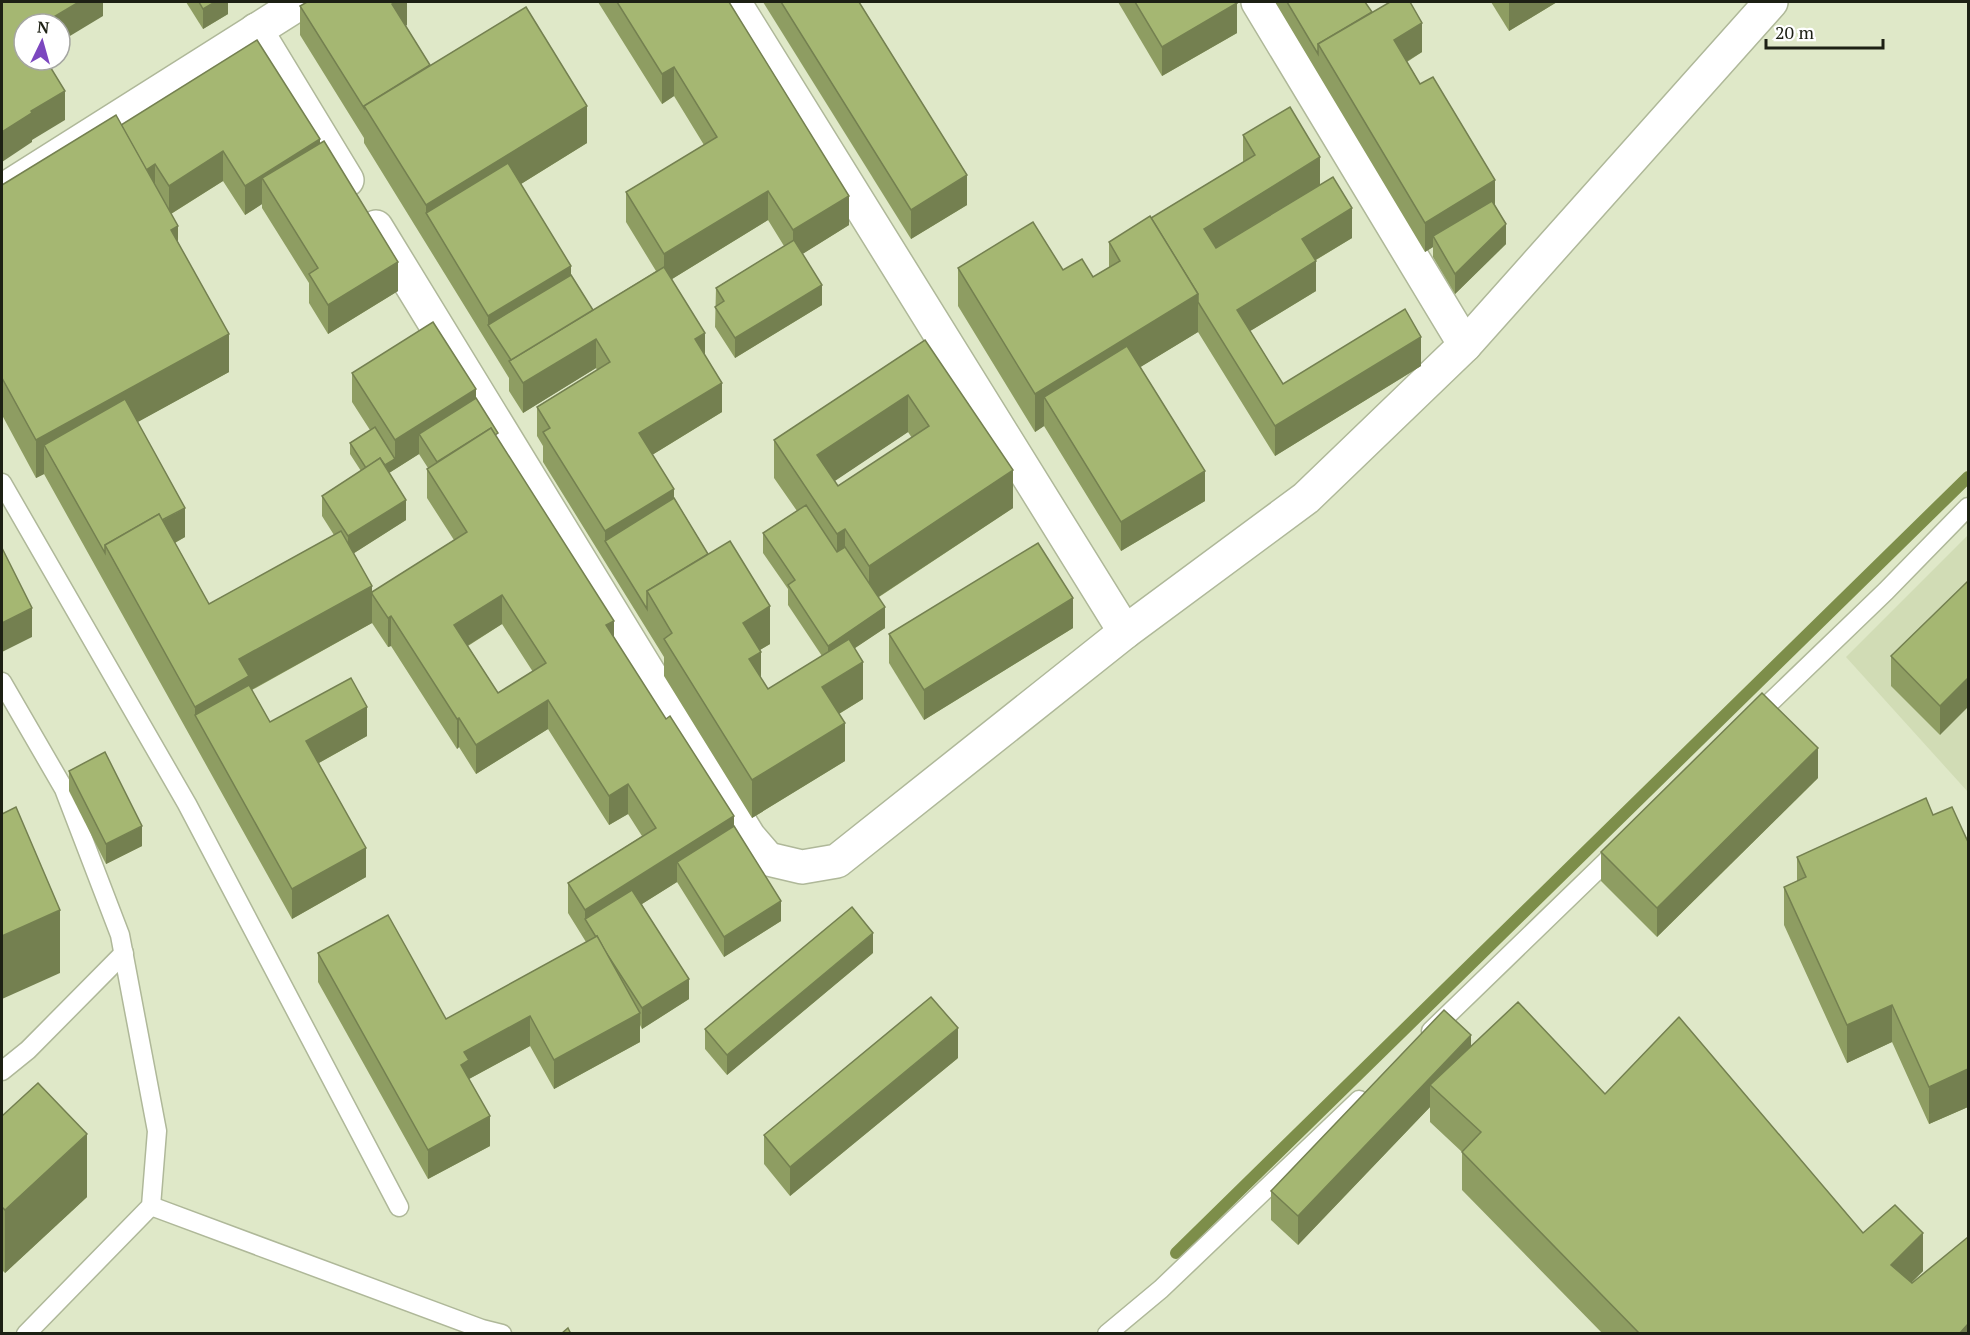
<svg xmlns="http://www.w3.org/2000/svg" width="1970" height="1335" font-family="'PT Serif',serif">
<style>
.built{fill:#d1dcb5}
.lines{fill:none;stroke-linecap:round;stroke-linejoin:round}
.stream{stroke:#7d8e4a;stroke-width:12}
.lane-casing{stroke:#afb899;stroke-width:21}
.street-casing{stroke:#afb899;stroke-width:36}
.lane{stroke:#fff;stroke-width:18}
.street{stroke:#fff;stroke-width:33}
.wall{fill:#8e9d62;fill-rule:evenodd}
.shaded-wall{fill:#748050}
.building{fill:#a5b772;stroke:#748050;stroke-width:1.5;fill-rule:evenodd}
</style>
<rect width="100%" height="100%" fill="#dfe8c8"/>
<!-- built -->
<path class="built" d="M1968,535V792L1846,657Z"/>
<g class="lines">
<!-- stream -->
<path class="stream" d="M1176,1253L1968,477"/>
<!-- lane casing -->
<g class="lane-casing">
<g id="lane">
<path d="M2,483L187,804L399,1207"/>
<path d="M2,682L64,789L120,935L157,1131L151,1206L26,1334"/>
<path d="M1754,718L1886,591L1968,507"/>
<path d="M1431,1031L1618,850"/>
<path d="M2,1071L28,1050L124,953"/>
<path d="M151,1206L482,1329L502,1334"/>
<path d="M1107,1334L1161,1289L1359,1100"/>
</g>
</g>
<!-- street casing -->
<g class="street-casing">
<g id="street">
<path d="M734,2L1125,632"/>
<path d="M1258,2L1465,345"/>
<path d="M256,30L347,180"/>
<path d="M2,191L301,2"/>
<path d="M376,227L749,837L768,859L802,867L837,861L1125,632L1306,498L1465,345L1771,2"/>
</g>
</g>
<!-- lane -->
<use href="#lane" class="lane"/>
<!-- street -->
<use href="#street" class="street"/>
</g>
<!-- wall -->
<g class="wall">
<path d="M186,2H228V14L203,29Z"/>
<path d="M407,2V25L405,26L430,65L587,143L521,184L571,275L593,310L656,271L626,222V192L704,145L674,96L662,104L598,2H729L849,225L802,254L822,305L735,358L715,327L716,288L784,246L768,220L672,279L705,355L722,412L652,455L674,498L708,554L770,644L760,650L761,678L768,689L822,656L788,605V589L763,553V533L797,511L774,478V440L925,340L1013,508L879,597L885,628L855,648L863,699L839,714L845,761L752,818L664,676V657L543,462V446L537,436V407L597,370L596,368L523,413L509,391V378L364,143V138L300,35V6ZM908,432L912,438L838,486L834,481Z"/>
<path d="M763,2H859L967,205L911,239Z"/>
<path d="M1118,2H1236L1237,33L1162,76Z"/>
<path d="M1275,2H1365L1372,12L1422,52L1407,62L1495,205L1506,244L1455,294L1433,257V247L1425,252Z"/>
<path d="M1491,2H1557L1509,31Z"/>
<path d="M121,125L320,143L398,291L328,334L309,303V283L262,208V204L245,215L223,181L171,214L178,242L229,372L137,422L185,537L175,543L209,604L334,535L322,516V496L361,471L350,454V443L370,430L352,402V373L476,398L498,440L614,638L734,826L781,921L724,957L677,882L642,904L689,999L642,1029L640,1025V1042L554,1089L530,1046L469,1079L490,1146L428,1179L318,982V953L446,1019L586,942L568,913V883L642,836L628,814L609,825L548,729L476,774L459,747L457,749L391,646L388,647L372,623L252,690L270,722L367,736L319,763L366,877L292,919L44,474L36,478L2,415V185ZM419,454L428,468L427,469V498L454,540L372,592L354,553L406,520L389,473ZM502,624L533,672L498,693L468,646Z"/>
<path d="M1243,135L1320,184L1352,238L1316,260V291L1250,331L1283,384L1421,366L1275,456L1198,332L1140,367L1205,501L1121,551L1044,426L1035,432L958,306V268L1063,270L1093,277L1109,267V242L1151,218L1243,162Z"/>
<path d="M1968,581L1940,735L1891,686V656Z"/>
<path d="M1073,628L924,720L889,663V634Z"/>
<path d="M69,771L142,846L106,864L69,791Z"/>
<path d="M1818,778L1657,937L1601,881V852Z"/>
<path d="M1933,815L1968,842V1107L1929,1124L1892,1042L1847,1063L1784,925V887L1797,881V857Z"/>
<path d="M873,953L727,1075L705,1049V1029Z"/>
<path d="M1471,1046L1605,1094L1863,1233L1923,1271L1911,1283L1968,1334H1603L1462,1190V1152L1430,1122V1107L1298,1245L1271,1220V1191Z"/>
<path d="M958,1058L790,1196L764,1164V1135Z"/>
<path d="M2,1116L87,1197L5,1273L2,1270Z"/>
</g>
<!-- shaded-wall -->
<g class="shaded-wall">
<path d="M79,2H103V16L60,42V24H42Z"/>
<path d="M215,2H228V14L203,29V9Z"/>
<path d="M397,2H407V25L392,34V4Z"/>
<path d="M1509,2H1557L1509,31Z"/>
<path d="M1237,3V33L1162,76V47Z"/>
<path d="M1422,23V52L1394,69V40Z"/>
<path d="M674,67V96L662,104V74Z"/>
<path d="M65,91V120L32,140V142L2,162V132L31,111Z"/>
<path d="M587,106V143L439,235L426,213V205Z"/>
<path d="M320,139V168L262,178V204L245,215V186Z"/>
<path d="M223,151V181L169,215V186Z"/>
<path d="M1320,157V187L1204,258V229Z"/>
<path d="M155,164V193L143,172Z"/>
<path d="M967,175V205L911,239V210Z"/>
<path d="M1495,180V210L1433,236V247L1425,252V223Z"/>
<path d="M768,191V220L664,284V254Z"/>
<path d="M849,196V225L793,260V230Z"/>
<path d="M1352,208V238L1302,268V239Z"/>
<path d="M1506,224V244L1455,294V274Z"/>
<path d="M178,226V264L171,230Z"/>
<path d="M1316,261V291L1237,339V310Z"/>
<path d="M398,262V291L328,334V305Z"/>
<path d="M571,266V295L488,325V316Z"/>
<path d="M822,285V305L735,358V338Z"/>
<path d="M1198,294V332L1057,418L1044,397V426L1035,432V394Z"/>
<path d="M705,333V362L695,339Z"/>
<path d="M229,334V372L56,467L44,445V474L36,478V440Z"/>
<path d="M1421,337V366L1275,456V426Z"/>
<path d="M596,339V368L523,413V383Z"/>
<path d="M722,383V412L639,463V433Z"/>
<path d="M476,389V418L419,434V454L370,485V475L395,459V440Z"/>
<path d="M908,395V432L817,493V455Z"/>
<path d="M1013,470V508L869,603V566Z"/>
<path d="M1205,471V501L1121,551V522Z"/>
<path d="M674,489V519L605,541V531Z"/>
<path d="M406,500V520L348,557V536Z"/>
<path d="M185,508V537L120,573L108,551Z"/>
<path d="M845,529V567L837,572V534Z"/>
<path d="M372,586V623L249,691L195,715V707L239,659Z"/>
<path d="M502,595V624L454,654V625Z"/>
<path d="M1073,598V628L924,720V690Z"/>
<path d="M770,606V644L743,660V623Z"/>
<path d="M885,607V628L828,666V646Z"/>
<path d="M32,608V637L2,652V623Z"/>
<path d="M391,616V646L388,647V618Z"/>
<path d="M614,621V650L606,625Z"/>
<path d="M761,652V689L749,659Z"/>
<path d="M863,662V699L822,724V687Z"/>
<path d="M1968,678V707L1940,735V706Z"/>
<path d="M548,700V729L476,774V745Z"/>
<path d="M367,707V736L306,770V741Z"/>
<path d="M459,718V747L457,749V719Z"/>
<path d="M845,723V761L752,818V780Z"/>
<path d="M1818,748V778L1657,937V908Z"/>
<path d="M628,784V814L609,825V796Z"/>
<path d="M734,816V846L677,862V882L594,934L585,919V910Z"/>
<path d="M142,826V846L106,864V844Z"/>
<path d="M366,848V877L292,919V889Z"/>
<path d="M781,901V921L724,957V937Z"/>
<path d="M60,910V973L2,999V936Z"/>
<path d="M873,933V953L727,1075V1055Z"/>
<path d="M689,979V999L642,1029V1008Z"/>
<path d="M1892,1005V1042L1847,1063V1025Z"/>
<path d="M640,1013V1042L554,1089V1060Z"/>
<path d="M530,1016V1046L469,1079L461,1065L464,1052Z"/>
<path d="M958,1028V1058L790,1196V1167Z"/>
<path d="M1471,1035V1064L1430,1085V1107L1298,1245V1216Z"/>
<path d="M1968,1069V1107L1929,1124V1087Z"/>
<path d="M490,1116V1146L428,1179V1150Z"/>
<path d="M87,1134V1197L5,1273V1210Z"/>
<path d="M1923,1233V1271L1891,1303V1265Z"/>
<path d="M1968,1324V1334H1959Z"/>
</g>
<!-- building -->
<g class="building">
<path d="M2,2H79L42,24H24V60H46L65,91L31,111L32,113L2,132Z"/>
<path d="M199,2H215L203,9Z"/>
<path d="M307,2H397L392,4L430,65L364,106V108L300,6Z"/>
<path d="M617,2H729L849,196L793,230L768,191L664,254L626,192L717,137L674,67L662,74Z"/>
<path d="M781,2H859L967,175L911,210Z"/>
<path d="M1135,2H1236L1237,3L1162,47Z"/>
<path d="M1287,2H1365L1372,12L1318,44V54Z"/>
<path d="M1390,2H1410L1422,23L1394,40L1420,84L1433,77L1495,180L1425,223L1318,44Z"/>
<path d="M526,7L587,106L426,205L364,106Z"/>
<path d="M257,40L320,139L245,186L223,151L169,186L155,164L146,170L121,125Z"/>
<path d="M1290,107L1320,157L1204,229L1216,248L1333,177L1352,208L1302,239L1316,261L1237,310L1283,384L1405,309L1421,337L1275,426L1198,302V294L1151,218L1255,155L1243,135Z"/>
<path d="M116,115L178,226L171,230L229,334L36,440L2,378V185Z"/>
<path d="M324,141L398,262L328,305L309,274L318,268L262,178Z"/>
<path d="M508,163L571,266L488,316L426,213Z"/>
<path d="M1492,201L1506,224L1455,274L1433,236Z"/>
<path d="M1150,216L1198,294L1035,394L958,268L1033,222L1063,270L1082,259L1093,277L1120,261L1109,242Z"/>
<path d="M794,240L822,285L735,338L715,307L724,301L716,288Z"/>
<path d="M664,267L705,333L695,339L722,383L639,433L674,489L605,531L543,432L550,428L537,407L610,362L596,339L523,383L509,361Z"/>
<path d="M571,275L593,310L511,360L488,325Z"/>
<path d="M433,322L476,389L395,440L352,373Z"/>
<path d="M925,340L1013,470L869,566L845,529L837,534L774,440ZM908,395L929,426L838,486L817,455Z"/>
<path d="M1127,346L1205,471L1121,522L1044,397Z"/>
<path d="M476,398L498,433L495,435L491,428L437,462L419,434Z"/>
<path d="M125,399L185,508L162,520L159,514L105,545V553L44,445Z"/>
<path d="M375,427L395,459L385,465L380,458L366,468L350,443Z"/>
<path d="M491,428L614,621L606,625L666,719L670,716L734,816L585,910L568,883L656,828L628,784L609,796L548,700L476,745L459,718L457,719L391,616L388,618L372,594V592L467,532L427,469ZM502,595L546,663L498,693L454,625Z"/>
<path d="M380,458L406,500L348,536L322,496Z"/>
<path d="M674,498L708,554L647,591V609L605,541Z"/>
<path d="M806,505L837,552L845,547L885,607L828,646L788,585L795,580L763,533Z"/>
<path d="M159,514L209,604L341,531L372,586L239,659L249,676L195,707L105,545Z"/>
<path d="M730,541L770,606L743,623L761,652L749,659L768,689L849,639L863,662L822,687L845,723L752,780L664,639L672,633L647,591Z"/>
<path d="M1038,543L1073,598L924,690L889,634Z"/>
<path d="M2,548L32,608L2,623Z"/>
<path d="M1968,581V678L1940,706L1891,656Z"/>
<path d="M351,678L367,707L306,741L366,848L292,889L195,715L249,685L270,722Z"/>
<path d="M1762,693L1818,748L1657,908L1601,852Z"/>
<path d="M105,752L142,826L106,844L69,771Z"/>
<path d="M1926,798L1933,815L1952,807L1968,842V1069L1929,1087L1892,1005L1847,1025L1784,887L1806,877L1797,857Z"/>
<path d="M16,807L60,910L2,936V814Z"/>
<path d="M734,826L781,901L724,937L677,862Z"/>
<path d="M632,890L689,979L642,1008L605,951L597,936L596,937L585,919Z"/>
<path d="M852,907L873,933L727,1055L705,1029Z"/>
<path d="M388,915L446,1019L597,936L640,1013L554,1060L530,1016L464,1052L469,1060L461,1065L490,1116L428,1150L318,953Z"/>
<path d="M931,997L958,1028L790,1167L764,1135Z"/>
<path d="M1518,1002L1605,1094L1679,1017L1863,1233L1895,1205L1923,1233L1891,1265L1912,1283L1968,1237V1324L1959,1334H1640L1462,1152L1481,1132L1430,1085Z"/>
<path d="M1444,1010L1471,1035L1298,1216L1271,1191Z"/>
<path d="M38,1083L87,1134L5,1210L2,1207V1116Z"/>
<path d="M568,1328L571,1334H561Z"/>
</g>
<!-- border -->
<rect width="1970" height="1335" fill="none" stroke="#1d2014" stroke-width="6"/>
<!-- north arrow -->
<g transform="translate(42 42) rotate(5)"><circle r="28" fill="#ffffff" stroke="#a5a6a1" stroke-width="1.5"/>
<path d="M0-4.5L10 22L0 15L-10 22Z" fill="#7c47bf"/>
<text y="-9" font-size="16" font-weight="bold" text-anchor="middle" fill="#1d2014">N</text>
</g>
<!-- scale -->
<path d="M1766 39v9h117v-9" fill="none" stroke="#1d2014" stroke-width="3"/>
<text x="1775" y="39" font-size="18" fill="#1d2014" stroke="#ffffff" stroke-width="4.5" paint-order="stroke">20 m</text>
</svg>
